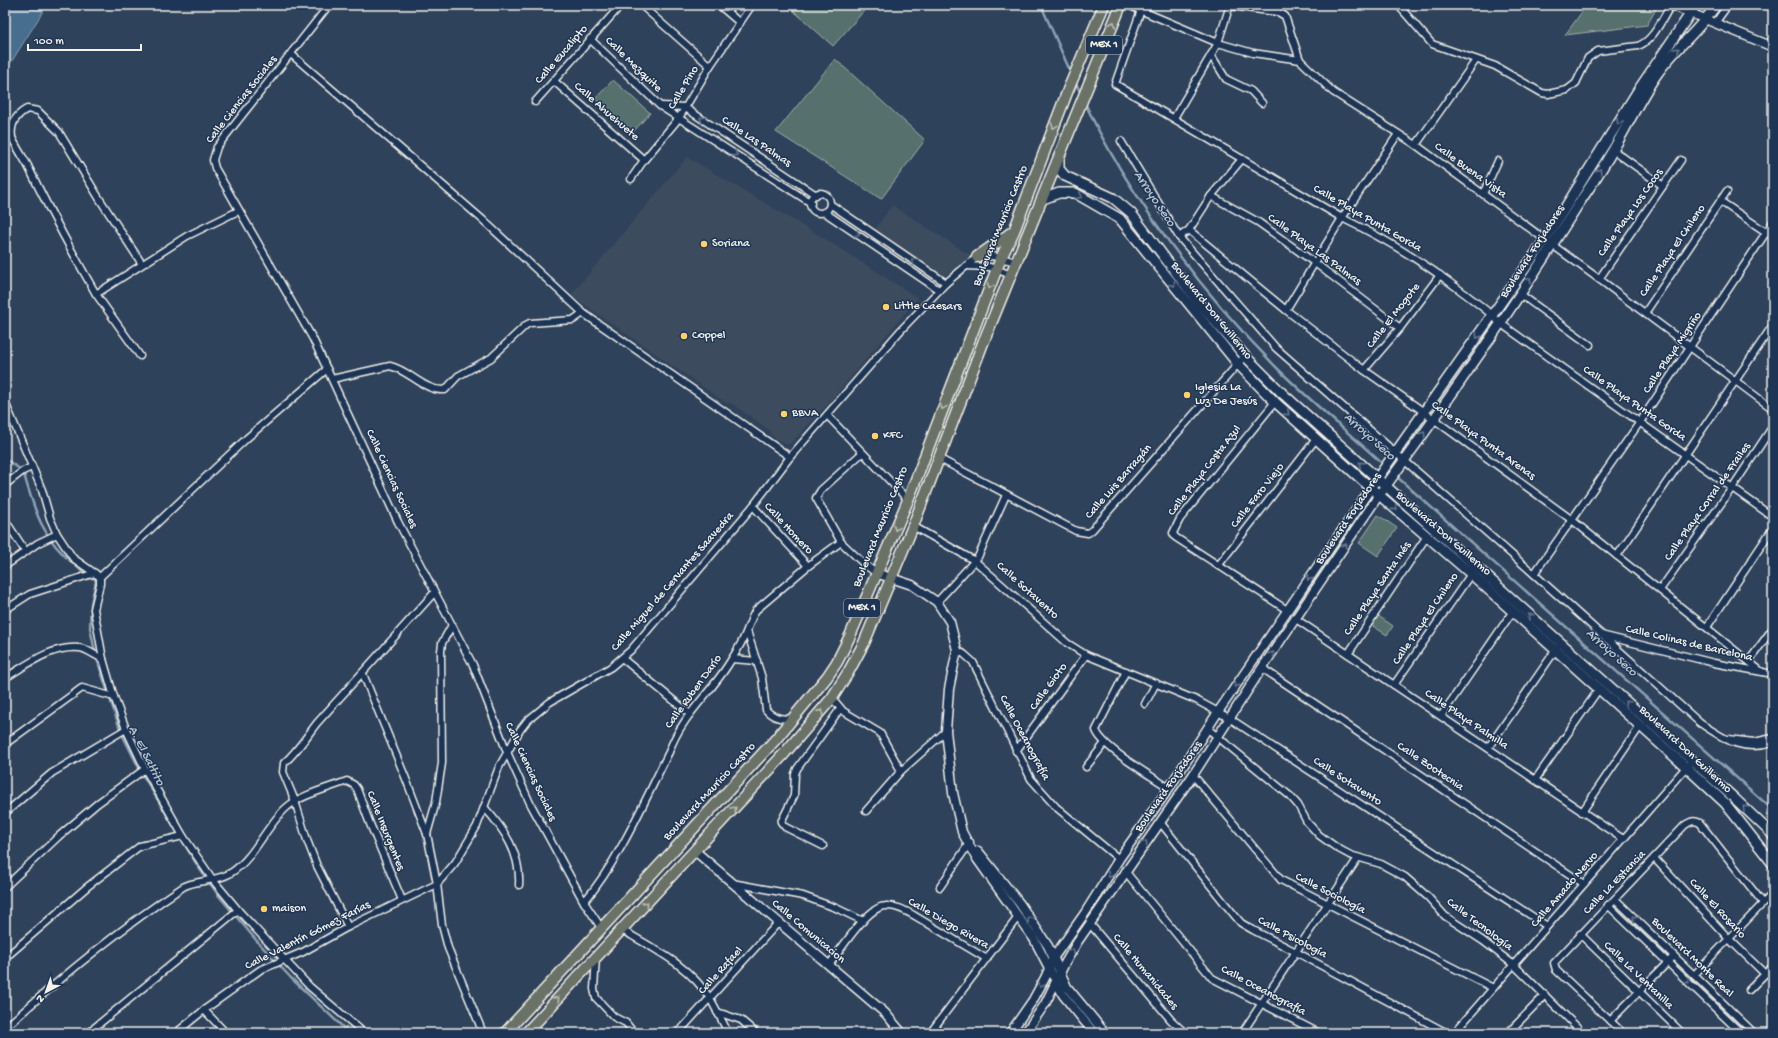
<svg xmlns="http://www.w3.org/2000/svg" width="1778" height="1038" font-family="'Gochi Hand',sans-serif">
<style>
.built{fill:#3c4b5e}
.green{fill:#55706d;stroke:#a4b0aa}
.water{fill:#476d8f;stroke:#8ca2b3}
.lines{fill:none;stroke-linecap:round;stroke-linejoin:round}
.stream{stroke:#8ca2b3;stroke-width:2.5}
.minor-casing{stroke:#f4f1e8;stroke-width:9}
.tertiary-casing{stroke:#f4f1e8;stroke-width:11}
.secondary-casing{stroke:#f4f1e8;stroke-width:12}
.primary-casing{stroke:#f4f1e8;stroke-width:13}
.minor{stroke:#1d3557;stroke-width:6}
.tertiary{stroke:#1d3557;stroke-width:8}
.secondary{stroke:#1d3557;stroke-width:9}
.primary{stroke:#6a7166;stroke-width:10}
.oneway{stroke:#bdbeb4}
.oneway2{stroke:#68778a}
.poi-dot{fill:#ffd166;stroke:#1d3557;stroke-width:1.5}
.labels{text-anchor:middle;dominant-baseline:central;stroke-width:3;stroke-linejoin:round;paint-order:stroke}
.shield{fill:#1d3557;stroke:#b4b9bc;stroke-width:1}
.shield-label{font-size:11px;font-weight:bold;fill:#f4f1e8}
.street-label{font-size:12px;fill:#f4f1e8;stroke:#1d3557}
.poi-label{font-size:12px;fill:#f4f1e8;stroke:#1d3557;text-anchor:start}
.water-label{font-size:13px;font-style:italic;fill:#b7c3c9;stroke:#1d3557}
</style>
<rect width="100%" height="100%" fill="#2f425b"/>
<filter id="ink" filterUnits="userSpaceOnUse"><feTurbulence type="fractalNoise" baseFrequency=".025" numOctaves="2"/><feDisplacementMap in="SourceGraphic" scale="8" xChannelSelector="R" yChannelSelector="G"/><feConvolveMatrix kernelMatrix="1 2 1 2 8 2 1 2 1" color-interpolation-filters="sRGB"/></filter>
<g filter="url(#ink)">
<!-- built -->
<g class="built">
<path d="M687,157L822,237L918,298L827,405L790,444H785L772,436L768,429L731,403H726L571,295Z"/>
<path d="M892,205L973,257L946,275L939,274L874,231Z"/>
</g>
<!-- green -->
<g class="green">
<path d="M787,5H869L833,46Z"/>
<path d="M1587,5H1652L1656,9L1647,25L1565,35Z"/>
<path d="M835,59L925,140L881,199L776,132Z"/>
<path d="M613,80L650,113L633,132L595,99Z"/>
<path d="M1378,515L1397,528L1378,556L1359,543Z"/>
<path d="M1377,615L1393,626L1387,635L1371,625Z"/>
</g>
<!-- water -->
<path class="water" d="M5,5H47L5,72Z"/>
<g class="lines">
<!-- stream -->
<g class="stream">
<path d="M1041,5L1071,73"/>
<path d="M1075,81L1081,94"/>
<path d="M1085,103C1128,196 1204,294 1276,367C1310,401 1348,432 1384,465"/>
<path d="M5,459L23,471C34,509 42,539 75,565C81,570 87,577 95,579L96,581L91,604L90,628L96,656L121,732L141,772L199,868L219,896L256,940L291,978L349,1033"/>
<path d="M1396,476L1773,810"/>
</g>
<!-- minor casing -->
<g class="minor-casing">
<g id="minor">
<path d="M329,5L217,147L213,160L215,168L313,339L398,522L473,665L507,752L530,803L584,902L602,929"/>
<path d="M641,5L710,66"/>
<path d="M719,5L740,23"/>
<path d="M1128,5L1218,43L1253,53L1300,60L1333,92L1416,145L1599,279L1773,409"/>
<path d="M1398,5L1432,44L1495,66L1542,93L1548,94L1567,90L1576,83L1588,58L1598,51L1638,46C1654,40 1662,19 1671,5"/>
<path d="M1229,6L1278,12L1285,16L1300,60"/>
<path d="M1141,10L1115,84L1342,218C1384,238 1423,262 1460,290C1474,301 1488,310 1500,323L1773,517"/>
<path d="M1715,23L1728,5"/>
<path d="M590,39L660,106L811,203"/>
<path d="M1768,45L1773,38"/>
<path d="M291,54L483,220L583,313L790,457"/>
<path d="M1211,55L1226,79L1251,91L1262,103"/>
<path d="M554,81L644,160"/>
<path d="M535,102L621,5"/>
<path d="M661,106L684,107L816,195"/>
<path d="M1174,118L1218,43L1230,5"/>
<path d="M1121,141L1179,237L1276,348L1534,574L1700,723C1726,740 1741,752 1773,743"/>
<path d="M1416,145L1476,60"/>
<path d="M1613,150L1663,186"/>
<path d="M631,179L644,160L679,118L710,66L752,5"/>
<circle cx="820" cy="203" r="10"/>
<path d="M1483,194L1498,161"/>
<path d="M1211,196L1258,222L1315,263L1400,328"/>
<path d="M1720,201L1766,232"/>
<path d="M830,204L946,283"/>
<path d="M824,212L939,290"/>
<path d="M1189,230L1286,310L1364,370L1424,412L1572,520L1762,672"/>
<path d="M1179,237L1189,230L1211,196L1242,159"/>
<path d="M966,266L990,267L1011,275"/>
<path d="M1599,279L1681,160"/>
<path d="M96,294C72,252 49,210 28,166C25,160 13,142 12,137C10,124 16,115 27,109L38,111L59,132L99,198L142,264"/>
<path d="M1520,294L1590,345"/>
<path d="M1286,310L1342,218L1398,134"/>
<path d="M1645,313L1727,191"/>
<path d="M140,356L96,294L187,236L238,211"/>
<path d="M1364,370L1400,328L1440,275"/>
<path d="M332,379L390,366C409,370 425,392 445,390L458,376L491,358L526,325L530,323L573,320L583,313"/>
<path d="M5,402L42,490L50,518L57,534L73,558L100,577"/>
<path d="M1275,402L1180,519L1173,533L1175,537L1287,610"/>
<path d="M827,415L908,500"/>
<path d="M862,453L821,490L816,498L841,542L864,564L876,573"/>
<path d="M938,458L1076,531L1088,533L1092,530L1245,356"/>
<path d="M5,485L23,471L32,467"/>
<path d="M753,506L808,566"/>
<path d="M5,520L26,552"/>
<path d="M913,526L975,561L1067,643L1086,655L1196,700L1229,718L1547,926"/>
<path d="M1617,556L1773,325"/>
<path d="M5,566L38,543L57,534"/>
<path d="M1218,566L1316,439"/>
<path d="M1534,574L1640,422L1773,222"/>
<path d="M100,577V584L94,609L103,659L114,697L126,729L145,769L183,836L213,880L238,910L310,987L364,1033"/>
<path d="M100,577L247,438L327,369"/>
<path d="M1660,590L1732,488L1773,426"/>
<path d="M937,602L978,557L1006,495"/>
<path d="M5,610L30,594L95,573"/>
<path d="M1296,619L1623,839"/>
<path d="M1707,627L1773,528"/>
<path d="M747,631L762,678L766,710C773,718 782,720 793,718"/>
<path d="M1601,635L1714,663L1773,674"/>
<path d="M957,650L964,654L973,662L1031,779L1056,807L1119,859"/>
<path d="M1348,654L1427,536"/>
<path d="M623,659L690,714"/>
<path d="M732,659L757,661"/>
<path d="M1749,661L1773,628"/>
<path d="M1262,668L1584,884"/>
<path d="M1126,671L1096,730C1102,748 1152,776 1169,788"/>
<path d="M363,674L406,779L427,834L437,884L442,925L448,948L483,1033"/>
<path d="M5,678C28,664 52,645 80,648C87,649 96,656 103,659"/>
<path d="M1394,685L1473,571"/>
<path d="M832,698L843,711L880,733L901,771"/>
<path d="M1145,704L1156,683"/>
<path d="M1441,716L1513,611"/>
<path d="M1208,729L1290,796L1298,805L1307,822L1319,835L1337,848L1350,855L1381,864L1405,877L1428,897L1445,916L1483,941L1514,965L1583,1033"/>
<path d="M1728,739L1754,742L1773,738"/>
<path d="M5,744L82,688L114,697"/>
<path d="M1488,748L1557,648"/>
<path d="M1016,751L1086,655"/>
<path d="M1086,767L1105,743"/>
<path d="M1193,775L1281,880L1493,988"/>
<path d="M1535,780L1599,689"/>
<path d="M484,807C504,829 521,854 519,885"/>
<path d="M866,811L901,771L946,731"/>
<path d="M1582,812L1641,725"/>
<path d="M5,813L52,773L126,729"/>
<path d="M1160,822L1226,905L1241,923L1253,930L1296,952L1447,1033"/>
<path d="M427,834L436,802L442,763L441,651L442,643L452,625"/>
<path d="M823,846L785,827L781,822L794,796L795,774L797,769L840,709"/>
<path d="M1654,858L1729,939L1765,974"/>
<path d="M1125,871L1212,978L1319,1033"/>
<path d="M732,883L803,896L836,908L863,921"/>
<path d="M5,887L59,836L98,803L145,769"/>
<path d="M940,887L970,842"/>
<path d="M1615,899L1754,1033"/>
<path d="M584,902C619,861 645,800 669,752C681,717 709,695 728,665C735,654 743,642 747,630C750,623 752,616 756,610L808,566L841,542"/>
<path d="M1608,905L1741,1033"/>
<path d="M1090,924L1171,1020L1185,1033"/>
<path d="M348,927L317,866L307,840L295,801L283,772L284,763C297,752 306,737 317,723L434,593"/>
<path d="M622,930C655,949 690,966 711,1000C717,1011 723,1022 728,1033"/>
<path d="M1580,934L1682,1033"/>
<path d="M596,957L594,989L596,998L614,1017L626,1023L634,1033"/>
<path d="M5,958L87,887L140,846L183,836"/>
<path d="M829,965C840,951 867,907 885,906C896,905 906,911 915,916L987,959"/>
<path d="M1694,975L1773,893"/>
<path d="M1749,990L1773,966"/>
<path d="M204,1010L226,1033"/>
<path d="M717,1012L741,1020L756,1033"/>
<path d="M1610,1021L1674,956"/>
<path d="M5,1028C60,978 121,928 183,887C194,880 218,882 232,872C254,858 266,826 286,808C300,795 329,788 347,781L354,785L357,789L370,824L402,900"/>
<path d="M88,1033L238,910"/>
<path d="M176,1033L204,1010L260,970L303,952L348,927L437,884L455,863L470,838L477,826L499,767L520,730L527,721L550,702L611,667L631,650L753,506L790,457L901,330L946,283L977,257L993,256L1016,262"/>
<path d="M678,1033L778,923"/>
<path d="M930,1033L1018,917"/>
<path d="M1242,1033L1358,858"/>
<path d="M1454,1033L1688,765"/>
<path d="M1508,1033L1545,995"/>
<path d="M1623,1033L1556,970L1554,963L1685,825C1691,821 1694,820 1700,823L1763,903"/>
</g>
</g>
<!-- tertiary casing -->
<g class="tertiary-casing">
<g id="tertiary">
<path d="M1671,5L1773,47"/>
<path d="M876,573L912,585L937,602L950,622L957,650L949,689L946,731L953,793L962,832L975,856L1034,939L1063,995L1094,1033"/>
<path d="M695,851L885,1013L902,1033"/>
<path d="M978,851L1020,904L1048,946L1067,987L1105,1033"/>
<path d="M1010,1033L1033,1000L1045,978L1054,957L1085,913L1119,859L1169,788L1218,712L1371,488"/>
<path d="M1025,1033L1045,1004L1064,965L1078,941L1193,775L1262,668L1379,495"/>
</g>
</g>
<!-- secondary casing -->
<g class="secondary-casing">
<g id="secondary">
<path d="M1059,158V169L1065,176L1113,198L1131,213L1199,303L1245,356L1282,393L1733,797L1773,835"/>
<path d="M1043,199L1059,193H1075L1120,219L1237,363L1275,402L1371,488L1471,574L1686,767L1725,803L1773,864"/>
<path d="M1374,483L1545,240L1639,89L1696,5"/>
<path d="M1382,491C1449,400 1514,306 1574,211C1587,191 1601,171 1613,150C1628,125 1640,98 1657,74C1674,49 1699,31 1716,5"/>
</g>
</g>
<!-- primary casing -->
<g class="primary-casing">
<g id="primary">
<path d="M977,257L1012,232"/>
<path d="M505,1033L775,740L827,677L837,662L850,636L908,500L1001,258L1014,231L1068,90L1104,5"/>
<path d="M526,1033L784,754L832,698L849,671L864,643L913,526L983,343L1121,5"/>
</g>
</g>
<!-- minor -->
<use href="#minor" class="minor"/>
<!-- tertiary -->
<use href="#tertiary" class="tertiary"/>
<!-- secondary -->
<use href="#secondary" class="secondary"/>
<!-- primary -->
<use href="#primary" class="primary"/>
</g>
<!-- one-way arrows -->
<defs><path id="oneway-chevron" d="M-2-3.5L2.5 0L-2 3.5" fill="none" stroke-width="1.6" stroke-linecap="round" stroke-linejoin="round"/></defs>
<g class="oneway">
<use href="#oneway-chevron" transform="translate(1113 24) rotate(-67)"/>
<use href="#oneway-chevron" transform="translate(1054 126) rotate(111)"/>
<use href="#oneway-chevron" transform="translate(990 286) rotate(111)"/>
<use href="#oneway-chevron" transform="translate(943 407) rotate(111)"/>
<use href="#oneway-chevron" transform="translate(896 528) rotate(113)"/>
<use href="#oneway-chevron" transform="translate(821 712) rotate(-51)"/>
<use href="#oneway-chevron" transform="translate(734 809) rotate(-47)"/>
<use href="#oneway-chevron" transform="translate(646 904) rotate(-47)"/>
<use href="#oneway-chevron" transform="translate(557 999) rotate(-47)"/>
</g>
<g class="oneway2">
<use href="#oneway-chevron" transform="translate(1677 50) rotate(-45)"/>
<use href="#oneway-chevron" transform="translate(702 119) rotate(-146)"/>
<use href="#oneway-chevron" transform="translate(1619 122) rotate(121)"/>
<use href="#oneway-chevron" transform="translate(735 154) rotate(33)"/>
<use href="#oneway-chevron" transform="translate(1599 171) rotate(-58)"/>
<use href="#oneway-chevron" transform="translate(1080 196) rotate(27)"/>
<use href="#oneway-chevron" transform="translate(857 234) rotate(34)"/>
<use href="#oneway-chevron" transform="translate(914 261) rotate(-146)"/>
<use href="#oneway-chevron" transform="translate(1529 280) rotate(-56)"/>
<use href="#oneway-chevron" transform="translate(1173 284) rotate(53)"/>
<use href="#oneway-chevron" transform="translate(1478 336) rotate(125)"/>
<use href="#oneway-chevron" transform="translate(1287 413) rotate(42)"/>
<use href="#oneway-chevron" transform="translate(1423 434) rotate(-55)"/>
<use href="#oneway-chevron" transform="translate(1361 464) rotate(-138)"/>
<use href="#oneway-chevron" transform="translate(1395 508) rotate(41)"/>
<use href="#oneway-chevron" transform="translate(1345 546) rotate(-56)"/>
<use href="#oneway-chevron" transform="translate(1309 578) rotate(125)"/>
<use href="#oneway-chevron" transform="translate(1530 616) rotate(-138)"/>
<use href="#oneway-chevron" transform="translate(1272 654) rotate(-56)"/>
<use href="#oneway-chevron" transform="translate(1236 685) rotate(124)"/>
<use href="#oneway-chevron" transform="translate(1627 703) rotate(-137)"/>
<use href="#oneway-chevron" transform="translate(1745 808) rotate(-137)"/>
<use href="#oneway-chevron" transform="translate(1145 843) rotate(-55)"/>
<use href="#oneway-chevron" transform="translate(1110 875) rotate(121)"/>
<use href="#oneway-chevron" transform="translate(1635 918) rotate(-136)"/>
<use href="#oneway-chevron" transform="translate(1030 919) rotate(-124)"/>
<use href="#oneway-chevron" transform="translate(1072 951) rotate(-59)"/>
<use href="#oneway-chevron" transform="translate(1687 981) rotate(44)"/>
<use href="#oneway-chevron" transform="translate(1041 985) rotate(118)"/>
</g>
</g>
<!-- markers -->
<g class="poi-dot">
<circle cx="704" cy="244" r="4"/>
<circle cx="886" cy="307" r="4"/>
<circle cx="684" cy="336" r="4"/>
<circle cx="1187" cy="395" r="4"/>
<circle cx="784" cy="414" r="4"/>
<circle cx="875" cy="436" r="4"/>
<circle cx="264" cy="909" r="4"/>
</g>
<g class="labels">
<!-- shield labels -->
<g class="shield">
<rect x="1086" y="36" width="36" height="18" rx="3"/>
<rect x="844" y="599" width="36" height="18" rx="3"/>
</g>
<g class="shield-label">
<text x="1104" y="45">MEX 1</text>
<text x="862" y="608">MEX 1</text>
</g>
<!-- street labels -->
<g class="street-label">
<text transform="translate(562 55) rotate(-49)">Calle Eucalipto</text>
<text transform="translate(633 65) rotate(44)">Calle Mezquite</text>
<text transform="translate(684 88) rotate(-59)">Calle Pino</text>
<text transform="translate(242 100) rotate(-52)">Calle Ciencias Sociales</text>
<text transform="translate(606 112) rotate(41)">Calle Ahuehuete</text>
<text transform="translate(756 142) rotate(34)">Calle Las Palmas</text>
<text transform="translate(1470 171) rotate(36)">Calle Buena Vista</text>
<text transform="translate(1631 213) rotate(-55)">Calle Playa Los Cocos</text>
<text transform="translate(1367 219) rotate(30)">Calle Playa Punta Gorda</text>
<text transform="translate(1001 226) rotate(-68)">Boulevard Mauricio Castro</text>
<text transform="translate(1314 250) rotate(36)">Calle Playa Las Palmas</text>
<text transform="translate(1673 251) rotate(-56)">Calle Playa El Chileno</text>
<text transform="translate(1533 252) rotate(-57)">Boulevard Forjadores</text>
<text transform="translate(1211 311) rotate(51)">Boulevard Don Guillermo</text>
<text transform="translate(1394 316) rotate(-52)">Calle El Mogote</text>
<text transform="translate(1673 353) rotate(-56)">Calle Playa Migriño</text>
<text transform="translate(1634 404) rotate(35)">Calle Playa Punta Gorda</text>
<text transform="translate(1483 441) rotate(36)">Calle Playa Punta Arenas</text>
<text transform="translate(1205 471) rotate(-52)">Calle Playa Costa Azul</text>
<text transform="translate(391 479) rotate(65)">Calle Ciencias Sociales</text>
<text transform="translate(1119 482) rotate(-49)">Calle Luis Barragán</text>
<text transform="translate(1258 496) rotate(-52)">Calle Faro Viejo</text>
<text transform="translate(1708 502) rotate(-55)">Calle Playa Corral de Frailes</text>
<text transform="translate(1349 519) rotate(-56)">Boulevard Forjadores</text>
<text transform="translate(881 527) rotate(-68)">Boulevard Mauricio Castro</text>
<text transform="translate(788 529) rotate(47)">Calle Homero</text>
<text transform="translate(1443 534) rotate(41)">Boulevard Don Guillermo</text>
<text transform="translate(673 582) rotate(-49)">Calle Miguel de Cervantes Saavedra</text>
<text transform="translate(1378 589) rotate(-56)">Calle Playa Santa Inés</text>
<text transform="translate(1027 591) rotate(42)">Calle Sotavento</text>
<text transform="translate(1426 619) rotate(-56)">Calle Playa El Chileno</text>
<text transform="translate(1689 644) rotate(13)">Calle Colinas de Barcelona</text>
<text transform="translate(1049 687) rotate(-54)">Calle Gioto</text>
<text transform="translate(694 692) rotate(-54)">Calle Ruben Darío</text>
<text transform="translate(1466 720) rotate(34)">Calle Playa Palmilla</text>
<text transform="translate(1024 738) rotate(62)">Calle Oceanografía</text>
<text transform="translate(1685 750) rotate(43)">Boulevard Don Guillermo</text>
<text transform="translate(1430 767) rotate(34)">Calle Zootecnia</text>
<text transform="translate(530 772) rotate(65)">Calle Ciencias Sociales</text>
<text transform="translate(1347 782) rotate(33)">Calle Sotavento</text>
<text transform="translate(1169 787) rotate(-55)">Boulevard Forjadores</text>
<text transform="translate(710 792) rotate(-47)">Boulevard Mauricio Castro</text>
<text transform="translate(385 831) rotate(68)">Calle Insurgentes</text>
<text transform="translate(1615 883) rotate(-46)">Calle La Estancia</text>
<text transform="translate(1565 890) rotate(-49)">Calle Amado Nervo</text>
<text transform="translate(1330 894) rotate(27)">Calle Sociología</text>
<text transform="translate(1717 909) rotate(47)">Calle El Rosario</text>
<text transform="translate(948 924) rotate(30)">Calle Diego Rivera</text>
<text transform="translate(1479 925) rotate(37)">Calle Tecnología</text>
<text transform="translate(808 932) rotate(40)">Calle Comunicacion</text>
<text transform="translate(308 936) rotate(-27)">Calle Valentín Gómez Farías</text>
<text transform="translate(1292 938) rotate(28)">Calle Psicología</text>
<text transform="translate(1692 958) rotate(44)">Boulevard Monte Real</text>
<text transform="translate(721 971) rotate(-48)">Calle Rafael</text>
<text transform="translate(1145 972) rotate(50)">Calle Humanidades</text>
<text transform="translate(1638 976) rotate(44)">Calle La Ventanilla</text>
<text transform="translate(1263 991) rotate(28)">Calle Oceanografía</text>
</g>
<!-- poi labels -->
<g class="poi-label">
<text x="712" y="244">Soriana</text>
<text x="894" y="307">Little Caesars</text>
<text x="692" y="336">Coppel</text>
<text x="1195" y="388">Iglesia La<tspan x="1195" dy="14">Luz De Jesús</tspan></text>
<text x="792" y="414">BBVA</text>
<text x="883" y="436">KFC</text>
<text x="272" y="909">maison</text>
</g>
<!-- water labels -->
<g class="water-label">
<text transform="translate(1154 199) rotate(56)">Arroyo Seco</text>
<text transform="translate(1369 437) rotate(42)">Arroyo Seco</text>
<text transform="translate(1611 653) rotate(42)">Arroyo Seco</text>
<text transform="translate(146 756) rotate(63)">A. El Saltito</text>
</g>
</g>
<!-- margin -->
<rect width="1778" height="1038" fill="none" stroke="#1d3557" stroke-width="20"/>
<rect x="10" y="10" width="1758" height="1018" fill="none" stroke="#f4f1e8" stroke-width="1.5" filter="url(#ink)"/>
<!-- north arrow -->
<g transform="translate(46 992) rotate(221)" stroke="#1d3557" stroke-width="3" paint-order="stroke">
<path d="M0-3L7 15L0 10L-7 15Z" fill="#f4f1e8"/>
<text y="-6" font-size="11" font-weight="bold" text-anchor="middle" fill="#f4f1e8">N</text>
</g>
<!-- scale -->
<path d="M28 44v6h113v-6" fill="none" stroke="#f4f1e8" stroke-width="2"/>
<text x="34" y="44" font-size="12" fill="#f4f1e8" stroke="#1d3557" stroke-width="3" paint-order="stroke">100 m</text>
</svg>
